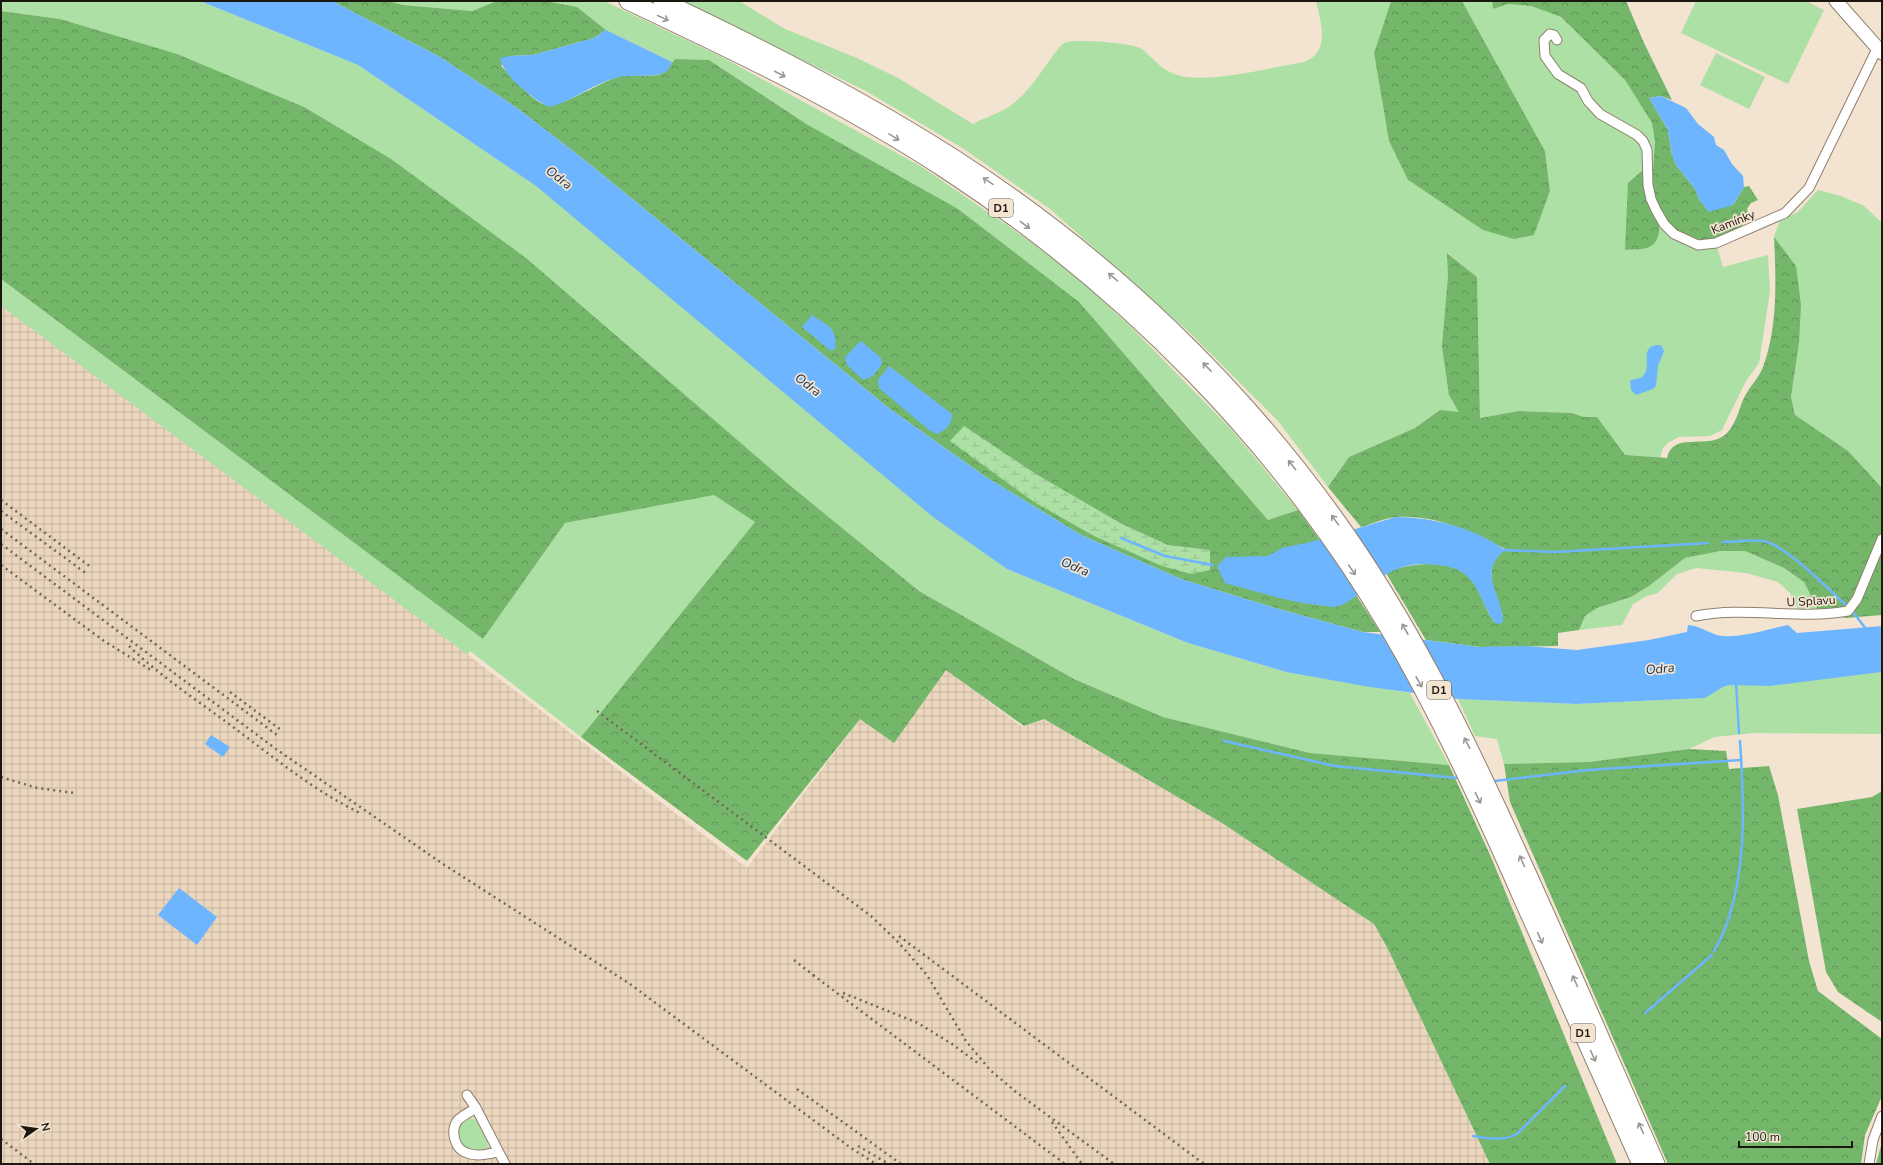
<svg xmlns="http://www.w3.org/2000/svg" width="1883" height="1165" font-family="'Nunito Sans',sans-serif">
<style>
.industrial{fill:url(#industrial-grid)}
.grass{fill:#ade0a5}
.forest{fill:url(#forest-crowns)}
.wetland{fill:url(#wetland-marsh)}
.water{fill:#6db6ff}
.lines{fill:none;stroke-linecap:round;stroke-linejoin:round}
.stream{stroke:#6db6ff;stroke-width:2.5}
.street-casing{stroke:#8f8070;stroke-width:11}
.secondary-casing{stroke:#8f8070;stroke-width:15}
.highway-casing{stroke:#8f8070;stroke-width:19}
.street{stroke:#fff;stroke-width:9}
.secondary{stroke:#fff;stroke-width:13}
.highway{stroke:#fff;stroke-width:17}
.rail{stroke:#70675c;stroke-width:2.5;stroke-dasharray:2 4;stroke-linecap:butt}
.oneway{stroke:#999693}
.labels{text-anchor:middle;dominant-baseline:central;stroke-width:3.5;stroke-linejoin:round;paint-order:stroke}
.shield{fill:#f3e3d1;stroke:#5c544a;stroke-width:1}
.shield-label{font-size:11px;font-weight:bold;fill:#1c1610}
.street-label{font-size:12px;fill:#1c1610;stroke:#f3e3d1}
.water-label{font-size:13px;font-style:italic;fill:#173552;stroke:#f3e3d1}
</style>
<defs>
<pattern id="industrial-grid" width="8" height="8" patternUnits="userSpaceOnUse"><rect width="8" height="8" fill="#ebd6be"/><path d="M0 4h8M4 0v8" fill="none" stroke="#c9b7a2"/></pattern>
<pattern id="forest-crowns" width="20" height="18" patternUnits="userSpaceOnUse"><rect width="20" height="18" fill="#74b76a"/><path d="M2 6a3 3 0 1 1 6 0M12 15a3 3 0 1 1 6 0" fill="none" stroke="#5e9456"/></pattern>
<pattern id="wetland-marsh" width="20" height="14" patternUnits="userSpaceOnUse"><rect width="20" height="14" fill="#ade0a5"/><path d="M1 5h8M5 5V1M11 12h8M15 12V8" fill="none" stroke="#94bf8d"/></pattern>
</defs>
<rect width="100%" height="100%" fill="#f3e3d1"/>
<!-- industrial -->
<path class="industrial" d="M1,305L395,599L747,868L860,719L894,743L946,669L1019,725L1023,727L1043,719L1222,823L1374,924L1388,948L1490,1164H1Z"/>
<!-- grass -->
<g class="grass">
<path d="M1,1H200L358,65L536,186L1007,569L1188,643L1286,672L1410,693L1449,765L1310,753L1163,717L1074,679L919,591L786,482L60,19L1,11Z"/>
<path d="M388,1H497L472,11L403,5Z"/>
<path d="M546,1H604L720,56L922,167L1030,241L1080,280L1130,326L1231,429L1298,510L1268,520L1156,390L808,125L709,60L675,59L672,62L606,30L577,7Z"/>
<path d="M681,1H739L785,29L857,58L898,78L973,124C984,118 997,114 1007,108C1027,96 1044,67 1058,49C1061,45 1063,43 1067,42C1078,39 1131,43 1140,48C1145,50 1148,55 1152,58C1161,68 1172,75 1186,77C1219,81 1270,68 1304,62C1331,52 1321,22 1316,1H1391L1374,53L1389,141L1408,180L1483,230L1534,235L1550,191L1545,151L1462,1H1492L1493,9L1508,4L1531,6L1561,17L1625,80L1652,123L1655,142L1652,184L1716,243L1723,267L1768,255L1770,291L1759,363L1746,381L1722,430L1710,436L1679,437L1669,442L1663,448L1660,458L1624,455L1597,417H1584L1572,413L1519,411L1480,418L1477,277L1448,253V276L1459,413L1440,410L1415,428L1349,457L1328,487L1278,421L1190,333L1050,209L964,149L866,91Z"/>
<path d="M1696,1H1806L1824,10L1788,84L1681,33Z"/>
<path d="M1716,53L1765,77L1749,109L1700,85Z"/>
<path d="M1818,190L1841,196L1864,206L1882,223V488L1815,430L1795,415L1791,397L1799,343L1774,237L1780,220L1798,212Z"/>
<path d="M1,279L483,639L565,523L714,494L755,522L581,737L470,651L468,655L1,306Z"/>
<path d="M1720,551H1745L1784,568L1804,582L1818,610L1798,609L1790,593L1778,582L1746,573L1696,568L1677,574L1658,593L1647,596L1633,604L1622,625L1579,630L1585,616L1597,608L1631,597L1649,586L1685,558Z"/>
<path d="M1882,672V734L1754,733L1715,737L1689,749L1589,762L1504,764L1497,739L1475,736L1458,699L1576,704L1704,698L1723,687L1730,685L1827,678Z"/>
<path d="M470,1118L476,1121L488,1143L487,1148C475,1152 465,1150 458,1139C458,1129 459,1121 470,1118Z"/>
</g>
<!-- forest -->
<g class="forest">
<path d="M332,1H388L403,5L472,11L497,1H546L577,7L606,30L594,38L533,55L509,56L501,66C511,75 532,101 544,104C562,109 599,82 618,77C631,73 652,78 661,74C668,71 670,64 675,59L709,60L808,125L958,209L1079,302L1268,520L1298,510L1329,553L1380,632H1363L1275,608L1181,579L1081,535L986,477L890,409L582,158L517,108L440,57Z"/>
<path d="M1391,1H1462L1545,151L1550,191L1534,235L1514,239L1483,230L1408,180L1389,141L1374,53Z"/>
<path d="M1492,1H1626L1644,43L1672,100L1661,96L1649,98L1668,130L1672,155L1676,165L1695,189L1700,201L1733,205L1744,187L1749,186L1758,200L1751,203L1747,209L1749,220L1743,223L1740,229L1712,239L1690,240L1669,226L1663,216L1654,194L1652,183L1655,142L1652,123L1625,80L1561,17L1531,6L1508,4L1493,9Z"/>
<path d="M1,11L60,19L177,54L304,107L391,159L526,258L786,482L919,591L1074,679L1163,717L1310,753L1449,765L1491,857L1617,1164H1490L1388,949L1374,924L1222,823L1044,719L1024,726L946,670L894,743L860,719L747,861L581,737L755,522L714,495L565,523L483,639L1,279Z"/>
<path d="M1644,169C1649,187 1674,239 1647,248C1640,250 1632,249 1625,250L1628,183Z"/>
<path d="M1774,237L1796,266L1801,305L1799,343L1791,397L1795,415L1848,451L1882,488V615L1846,618L1818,610L1804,582L1784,568L1745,551H1720L1685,558L1649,586L1631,597L1597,608L1585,616L1579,630L1558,633V646L1480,647L1426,640L1386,573C1407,563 1450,558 1469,577C1481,590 1484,609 1495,623L1503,616C1497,600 1485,575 1496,558C1498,555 1502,552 1505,549C1473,532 1434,514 1397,517C1385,518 1372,524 1361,527L1328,487L1349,457L1415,428L1440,410L1459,412L1449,395L1442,346L1448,276L1447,253L1477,277L1480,418L1519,411L1572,413L1584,417H1597L1625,455L1667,458C1673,432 1704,448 1722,437C1735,429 1738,411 1744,398C1749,387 1759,378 1763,367C1778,327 1776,279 1774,237Z"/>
<path d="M1689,749L1726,751L1729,769L1769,766L1778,795L1809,961L1818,991L1882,1039V1096L1865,1135L1861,1164H1668L1510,802L1504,764L1589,762Z"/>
<path d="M1882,791V1022L1838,992L1826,972L1797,809L1872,797Z"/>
<path d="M1882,1142V1164H1876Z"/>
</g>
<!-- wetland -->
<path class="wetland" d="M964,426L1036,474L1120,523L1168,545L1210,550V570L1191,574L1162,566L1094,536L1034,502L950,441Z"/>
<!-- water -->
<g class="water">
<path d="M200,1H332L440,57L517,108L582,158L890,409L986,477L1081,535L1181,579L1275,608L1363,632L1480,647L1526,646L1577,650L1649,640L1682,633L1687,632L1688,625C1700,626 1707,632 1717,635C1735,640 1769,629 1788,625L1797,633L1882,626V672L1769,686L1730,685L1723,687L1705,698L1576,704L1458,699L1370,687L1286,672L1188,643L1007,569L933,517L536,186L358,65Z"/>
<path d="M606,30L672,62C671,64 669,68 668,70C659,79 632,74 620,77C595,82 574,101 549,107C533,99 503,76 500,58L509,56L533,55L594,38Z"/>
<path d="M1661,96L1686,108L1698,124L1714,137L1716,145L1724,150L1732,164L1743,176L1744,187L1733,205L1709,212L1700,201L1695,189L1676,165L1672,155L1668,130L1649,98Z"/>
<path d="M812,315C828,326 838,328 835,349L831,351L802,327Z"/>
<path d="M861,341L881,358L882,364L873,376L863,380L847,365L845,357Z"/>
<path d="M1656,345H1661L1664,351L1658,366L1656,386L1653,389L1636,395L1631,390L1630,381C1633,379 1639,379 1642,377C1654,367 1638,349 1656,345Z"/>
<path d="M889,366L952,414C952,425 946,430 937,434L929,430L879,388L878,380Z"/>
<path d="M1396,517C1432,517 1475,528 1505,550C1476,573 1503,595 1503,622L1500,624L1495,623C1484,609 1481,589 1467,576C1459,568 1448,566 1437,565C1404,560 1385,573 1360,593C1353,598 1344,606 1334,607C1328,607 1322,605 1316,605C1285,601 1255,591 1225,583L1217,566L1226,557L1268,556L1282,548L1311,542Z"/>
<path d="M211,735L230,747L223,757L205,744Z"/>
<path d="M179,888L217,917L197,945L158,915Z"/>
</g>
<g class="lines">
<!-- stream -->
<g class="stream">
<path d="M1121,538L1165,556L1213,565"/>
<path d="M1723,542C1736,542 1750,539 1763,541C1785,544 1829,590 1847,606"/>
<path d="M1502,550L1555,552L1708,543"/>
<path d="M1853,612L1866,629"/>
<path d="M1736,682L1739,733"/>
<path d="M1224,741L1335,766L1457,778"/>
<path d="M1495,781L1588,770L1741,760"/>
<path d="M1714,951C1719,941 1725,931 1728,920C1747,862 1744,802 1740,741"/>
<path d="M1645,1013L1712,955"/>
<path d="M1473,1136C1489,1139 1503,1141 1517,1134L1565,1086"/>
</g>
<!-- street casing -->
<g class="street-casing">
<g id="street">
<path d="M1557,40L1554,35L1550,34L1544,40L1545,56L1558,74L1581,88L1588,101L1600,114L1637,135L1643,141L1647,150L1648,185L1651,199L1656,210L1664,224L1674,234L1698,245L1716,243L1785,213L1809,188L1877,49"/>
<path d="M1696,616C1746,606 1798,620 1848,611L1857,599L1882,539"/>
<path d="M467,1095L476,1108"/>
<path d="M498,1152C488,1154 477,1157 467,1153C454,1149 450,1130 458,1120C463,1115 470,1112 476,1108L505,1164"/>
<path d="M1869,1164L1873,1140L1882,1116"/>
</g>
</g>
<!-- secondary casing -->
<g class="secondary-casing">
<path id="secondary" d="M1836,1L1882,53"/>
</g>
<!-- highway casing -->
<g class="highway-casing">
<g id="highway">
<path d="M628,1C736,52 846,104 946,170C1125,287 1279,443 1388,627C1440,715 1482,807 1523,900C1562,988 1602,1076 1641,1164"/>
<path d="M662,1C762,48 862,99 955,159C1109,258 1244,387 1348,537C1419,640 1473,753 1524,866C1569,965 1612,1065 1656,1164"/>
</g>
</g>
<!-- street -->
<use href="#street" class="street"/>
<!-- secondary -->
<use href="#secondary" class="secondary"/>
<!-- highway -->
<use href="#highway" class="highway"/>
<!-- rail -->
<g class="rail">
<path d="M1,500L92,568"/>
<path d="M1,511L87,574"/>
<path d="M1,529L277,735"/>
<path d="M1,544L276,749L443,864L630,984L851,1148L876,1164"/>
<path d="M1,565L104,641L151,670"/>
<path d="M129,646C159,675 195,699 229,724C272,756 314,791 362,814"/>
<path d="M230,692L281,730"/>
<path d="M597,711L871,916L899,943L927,975L966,1041L990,1070L1016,1092L1114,1164"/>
<path d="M1,777L37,788L75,793"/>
<path d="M899,936L1204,1164"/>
<path d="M794,960L817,978"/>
<path d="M813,975L1065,1164"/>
<path d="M843,993L918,1023L952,1044L979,1064"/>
<path d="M797,1089L901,1164"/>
<path d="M1052,1122L1082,1164"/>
<path d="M1,1139L34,1164"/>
<path d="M858,1146L889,1164"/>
</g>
</g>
<!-- one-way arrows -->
<defs><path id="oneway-shaft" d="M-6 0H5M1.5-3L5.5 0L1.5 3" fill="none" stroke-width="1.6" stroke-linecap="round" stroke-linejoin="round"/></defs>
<g class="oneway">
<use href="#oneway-shaft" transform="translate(663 18) rotate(25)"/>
<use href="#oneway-shaft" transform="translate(780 74) rotate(27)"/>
<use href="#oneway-shaft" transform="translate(894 137) rotate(31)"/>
<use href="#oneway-shaft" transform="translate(988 181) rotate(-146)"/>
<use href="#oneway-shaft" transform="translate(1025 225) rotate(37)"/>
<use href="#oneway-shaft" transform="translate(1113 277) rotate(-140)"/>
<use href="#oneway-shaft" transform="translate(1207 367) rotate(-134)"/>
<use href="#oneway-shaft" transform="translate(1292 465) rotate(-128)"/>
<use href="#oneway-shaft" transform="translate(1335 520) rotate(-126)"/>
<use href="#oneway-shaft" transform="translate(1352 570) rotate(56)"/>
<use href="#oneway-shaft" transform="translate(1405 629) rotate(-119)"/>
<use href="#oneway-shaft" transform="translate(1419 682) rotate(61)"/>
<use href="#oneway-shaft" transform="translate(1467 743) rotate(-118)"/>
<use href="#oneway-shaft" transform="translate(1478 798) rotate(64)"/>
<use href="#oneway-shaft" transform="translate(1522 861) rotate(-114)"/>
<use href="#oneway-shaft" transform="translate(1540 938) rotate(66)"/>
<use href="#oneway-shaft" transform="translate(1575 981) rotate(-114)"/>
<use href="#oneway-shaft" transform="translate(1593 1056) rotate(66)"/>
<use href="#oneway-shaft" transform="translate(1641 1128) rotate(-114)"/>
</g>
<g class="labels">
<!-- shield labels -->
<g class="shield">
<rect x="989" y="199" width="24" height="18" rx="3"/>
<rect x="1427" y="681" width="24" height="18" rx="3"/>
<rect x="1571" y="1024" width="24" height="18" rx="3"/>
</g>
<g class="shield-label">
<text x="1001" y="208">D1</text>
<text x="1439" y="690">D1</text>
<text x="1583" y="1033">D1</text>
</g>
<!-- street labels -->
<g class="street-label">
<text transform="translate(1733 222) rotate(-22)">Kamínky</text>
<text transform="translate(1811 601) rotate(-3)">U Splavu</text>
</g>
<!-- water labels -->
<g class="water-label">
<text transform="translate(559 178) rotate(38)">Odra</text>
<text transform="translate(808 385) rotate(38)">Odra</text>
<text transform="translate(1075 567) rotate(23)">Odra</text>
<text transform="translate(1660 669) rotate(-5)">Odra</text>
</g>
</g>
<!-- border -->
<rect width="1883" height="1165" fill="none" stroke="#1c1610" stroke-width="4"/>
<!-- north arrow -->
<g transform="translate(36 1129) rotate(77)" stroke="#f3e3d1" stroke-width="3" paint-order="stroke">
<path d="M0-3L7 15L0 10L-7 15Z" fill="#1c1610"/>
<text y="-6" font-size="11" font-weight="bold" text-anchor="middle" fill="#1c1610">N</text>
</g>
<!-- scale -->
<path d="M1739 1141v6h113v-6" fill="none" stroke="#1c1610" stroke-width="2"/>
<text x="1745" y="1141" font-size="12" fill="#1c1610" stroke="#f3e3d1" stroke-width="3" paint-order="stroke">100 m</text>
</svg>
